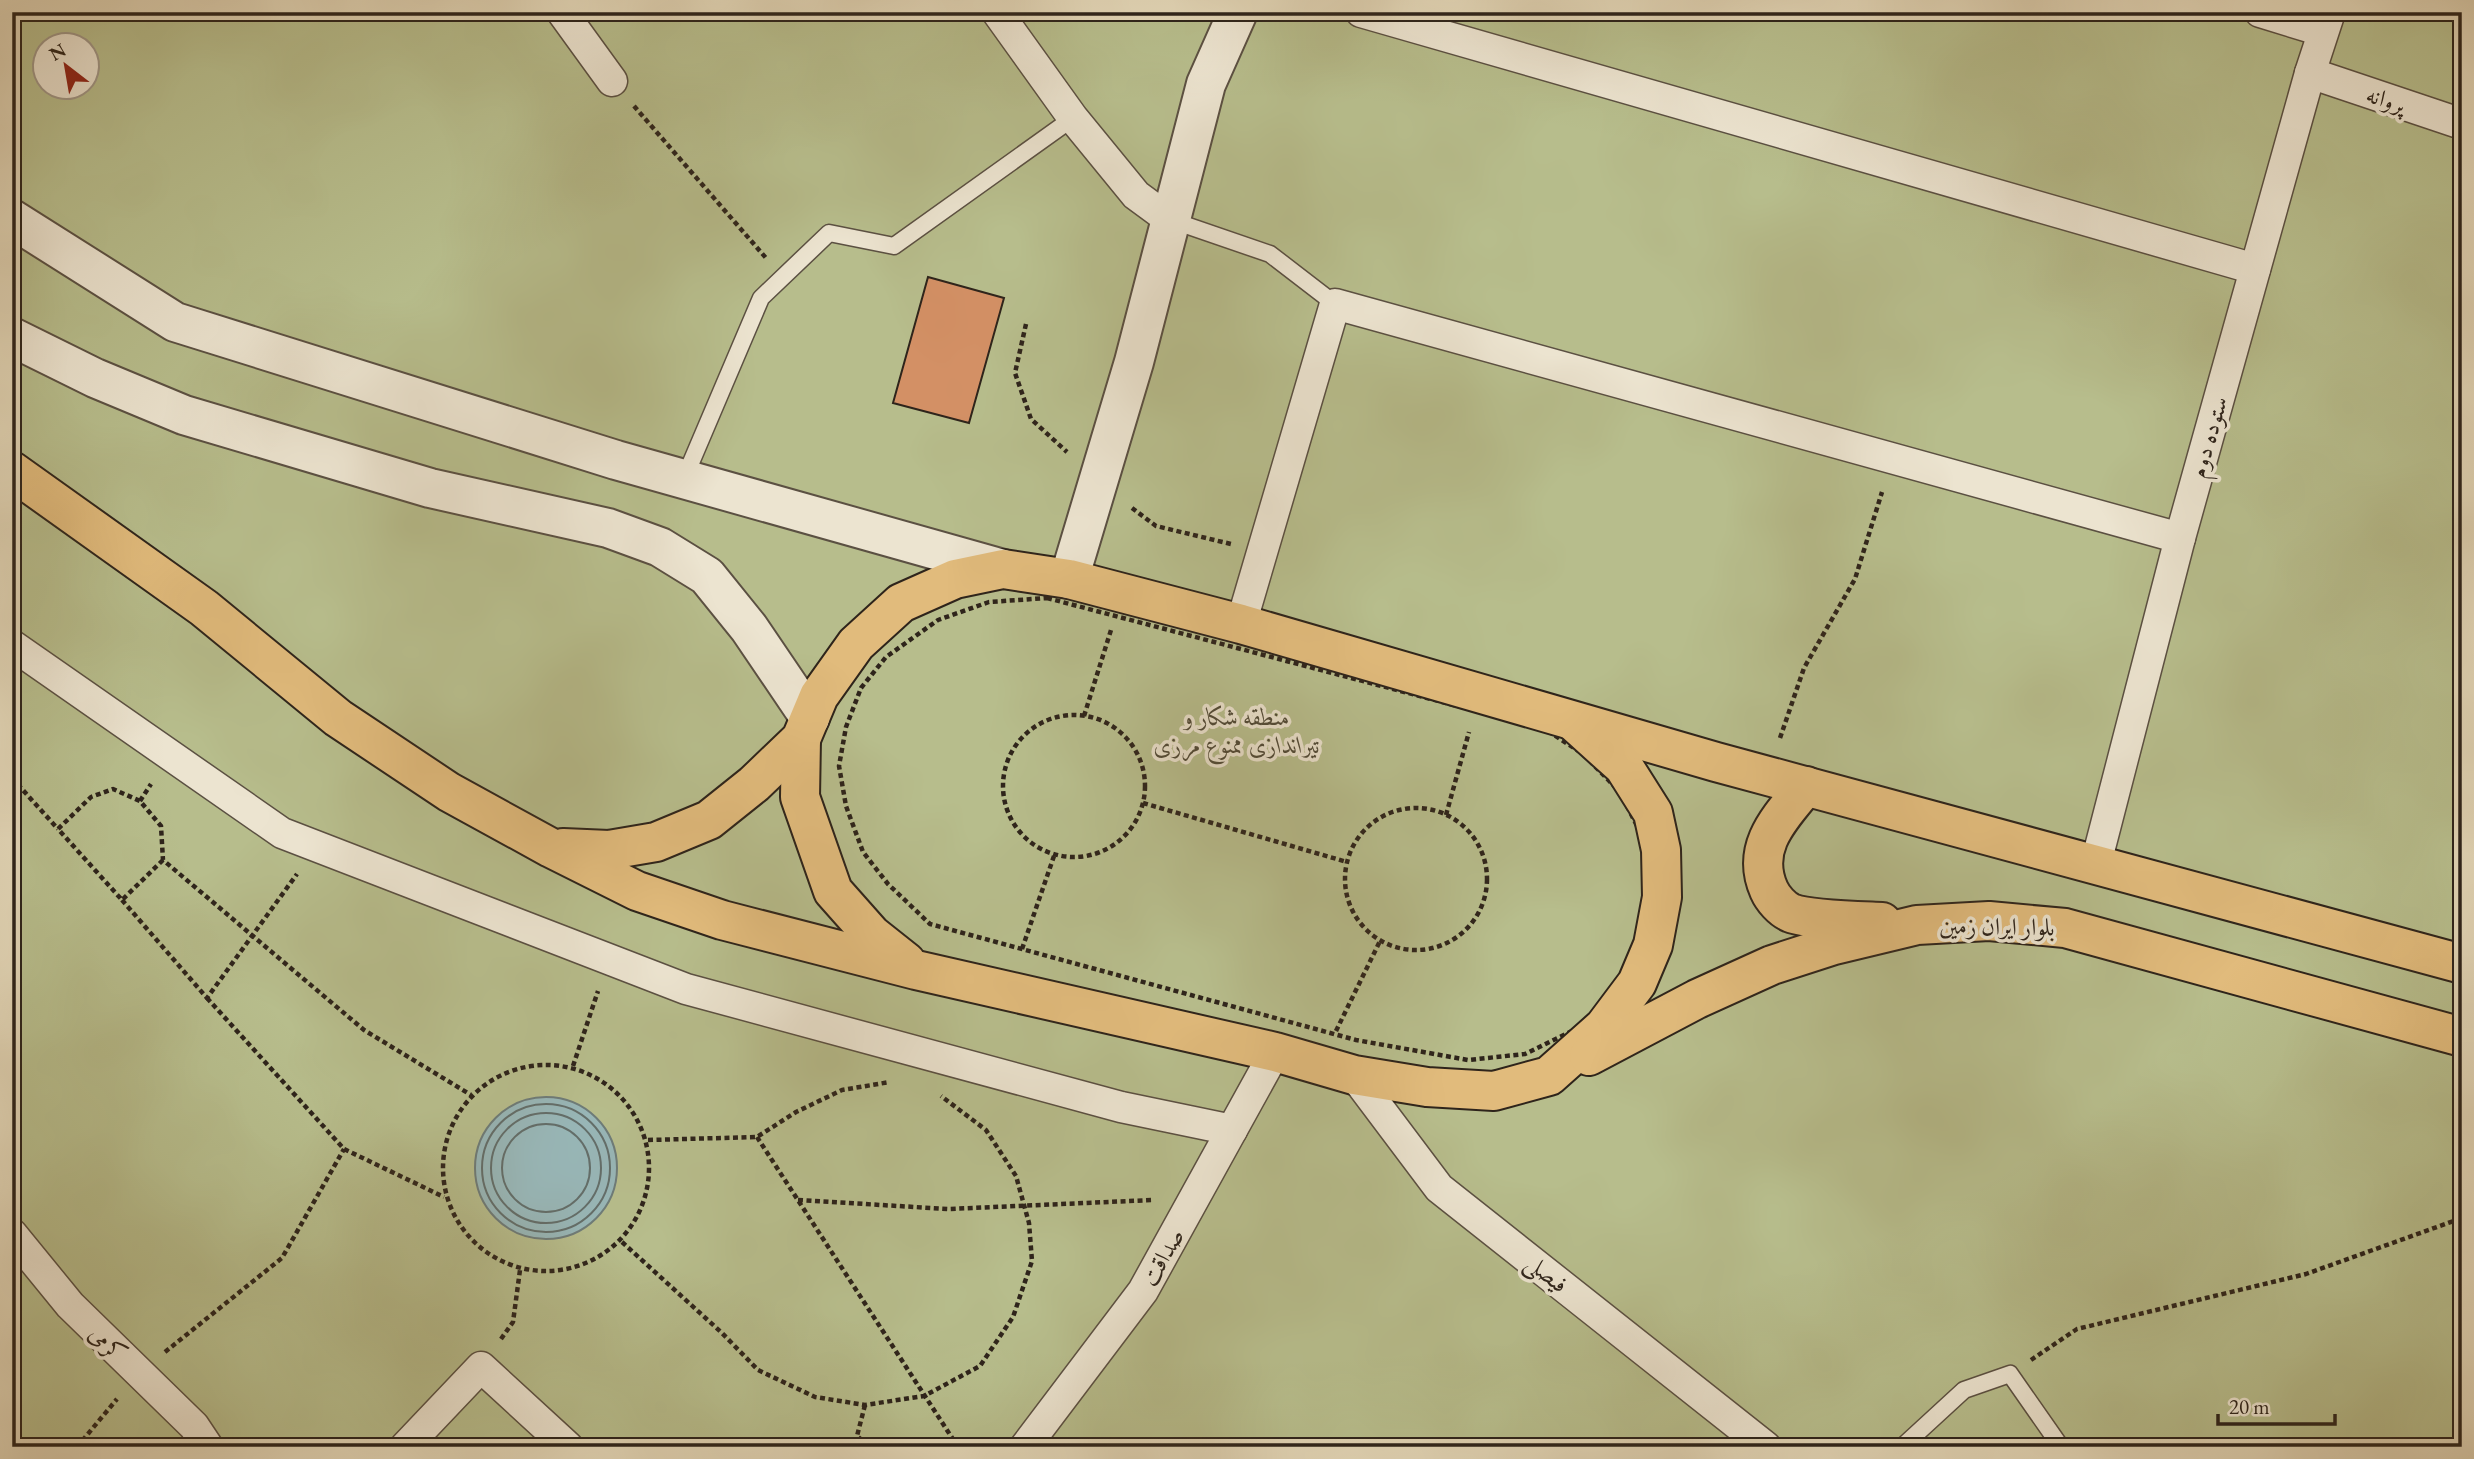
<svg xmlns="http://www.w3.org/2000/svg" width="2474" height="1459" font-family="'EB Garamond',Amiri,serif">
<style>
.green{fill:#b7bd8c;stroke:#727054;stroke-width:2;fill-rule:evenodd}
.water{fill:#98b7b8;stroke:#6e7c79;stroke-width:2}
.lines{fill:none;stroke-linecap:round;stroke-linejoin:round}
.shore{stroke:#636e6a;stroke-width:2}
.building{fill:#d39065;stroke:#2e241b;stroke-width:2}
.service-casing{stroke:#5b5042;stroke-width:19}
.minor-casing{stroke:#5b5042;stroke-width:33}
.tertiary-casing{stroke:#5b5042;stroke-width:42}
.primary-casing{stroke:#2e241b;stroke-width:42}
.path{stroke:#2e241b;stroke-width:4.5;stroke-dasharray:5 3.5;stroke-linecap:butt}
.service{stroke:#ece4d0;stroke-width:16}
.minor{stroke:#ece4d0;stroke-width:30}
.tertiary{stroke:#ece4d0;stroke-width:38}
.primary{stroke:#e1bb7c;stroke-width:38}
.labels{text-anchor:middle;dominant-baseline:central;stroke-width:7;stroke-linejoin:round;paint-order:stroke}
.street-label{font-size:24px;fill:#2e241b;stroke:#ece4d0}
.park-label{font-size:24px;font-style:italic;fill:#504a37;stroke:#ece4d0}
</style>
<rect width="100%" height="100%" fill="#e2d6b7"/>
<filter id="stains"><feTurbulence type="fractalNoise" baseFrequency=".00286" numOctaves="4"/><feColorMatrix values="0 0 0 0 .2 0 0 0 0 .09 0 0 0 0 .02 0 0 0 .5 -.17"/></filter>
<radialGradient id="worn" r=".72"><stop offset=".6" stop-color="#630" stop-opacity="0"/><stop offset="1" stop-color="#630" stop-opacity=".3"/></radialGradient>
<!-- green -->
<path class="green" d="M12,12H2462V1447H12ZM46,46H88V88H46Z"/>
<!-- water -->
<circle class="water" cx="546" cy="1168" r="71"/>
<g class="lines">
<!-- shore -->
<g class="shore">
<circle cx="546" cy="1168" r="64"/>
<circle cx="546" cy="1168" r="55"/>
<circle cx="546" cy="1168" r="44"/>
</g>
</g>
<!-- building -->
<path class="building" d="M928,277L1004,298L969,423L893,403Z"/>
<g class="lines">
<!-- service casing -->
<g class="service-casing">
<g id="service">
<path d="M1171,220L1270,254L1335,304"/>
<path d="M684,479L761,298L829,233L894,246L1073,118"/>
<path d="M1902,1447L1964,1390L2010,1374L2061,1447"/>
</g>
</g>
<!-- minor casing -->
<g class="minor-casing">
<g id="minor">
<path d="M562,12L612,81"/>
<path d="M997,12L1073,118L1136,195L1170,220"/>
<path d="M1361,12L2255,269"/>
<path d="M2260,12L2322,31"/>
<path d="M2310,73L2462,124"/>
<path d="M1241,624L1335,304L2180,538"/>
<path d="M12,645L282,833L686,989L1121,1107L1232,1130"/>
<path d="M2096,863L2180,538L2310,73L2330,12"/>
<path d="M1354,1075L1439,1188L1766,1447"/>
<path d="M12,1234L70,1305L194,1426L208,1447"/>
<path d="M405,1447L481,1367L568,1447"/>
<path d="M1025,1447L1143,1291L1275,1052"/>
</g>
</g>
<!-- tertiary casing -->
<g class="tertiary-casing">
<g id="tertiary">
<path d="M12,219L175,322L616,460L1003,569"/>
<path d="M12,337L95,378L184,415L430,488L608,528L660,547L707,576L749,628L810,718"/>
<path d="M1069,579L1134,362L1206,84L1238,12"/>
</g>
</g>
<!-- primary casing -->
<g class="primary-casing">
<g id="primary">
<path d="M12,471L204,608L338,718L449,792L551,848L637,891L722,920L916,970L1275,1052L1354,1075L1427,1087L1494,1091L1549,1076L1604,1027L1637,983L1653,945L1662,897L1661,850L1653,813L1624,767L1574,722"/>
<path d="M801,739L800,797L833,891L872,935L906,962"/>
<path d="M1806,786C1780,818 1750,847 1769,890C1773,899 1782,909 1791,913C1809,920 1860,921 1882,922"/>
<path d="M563,848L609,850L656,842L709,820L754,784L801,739L819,696L856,644L901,603L955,579L1003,569L1069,579L1241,624L1716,762L2462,964"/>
<path d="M1589,1056L1697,999L1772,965L1834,945L1917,925L1989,921L2065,928L2462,1037"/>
</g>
</g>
<!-- path -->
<g class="path">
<path d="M634,106L766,258"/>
<path d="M1026,324L1015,373L1031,419L1067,452"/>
<path d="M1132,508L1156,526L1231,544"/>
<path d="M1047,598L1545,729L1583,754L1620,792L1639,830L1650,874L1645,917L1635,958L1612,995L1578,1028L1525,1054L1468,1060L1356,1040L930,924L888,884L863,852L846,806L839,766L846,727L861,688L886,657L938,620L989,602Z"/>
<circle cx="1074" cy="786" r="71"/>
<path d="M1084,716L1111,630"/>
<path d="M1780,738L1804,668L1855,579L1882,492"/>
<path d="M12,778L58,829"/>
<path d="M140,801L151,784"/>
<path d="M1143,803L1347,862"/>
<circle cx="1416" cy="879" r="71"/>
<path d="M1446,815L1469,732"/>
<path d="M163,860L122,900L58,829L91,797L113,789L140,801L161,826L163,860L364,1030L471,1095"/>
<path d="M122,900L207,998L297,874"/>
<path d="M1022,949L1054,856"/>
<path d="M207,998L344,1149L444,1197"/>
<path d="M1336,1031L1380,941"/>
<circle cx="546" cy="1168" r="103"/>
<path d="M573,1066L598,991"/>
<path d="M757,1137L958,1447"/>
<path d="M648,1140L757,1137L796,1112L842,1090L890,1082"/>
<path d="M798,1200L948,1209L1153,1200"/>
<path d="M622,1242L722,1333L758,1370L815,1397L865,1405L924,1396L980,1366L1013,1317L1032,1261L1029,1223L1016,1176L986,1130L941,1096"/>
<path d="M501,1339L513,1322L520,1270"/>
<path d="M165,1352L282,1258L344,1149"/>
<path d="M2031,1360L2077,1329L2306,1274L2462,1218"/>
<path d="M865,1405L857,1436L870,1447"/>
<path d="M77,1447L117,1399"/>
</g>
<!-- service -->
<use href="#service" class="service"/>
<!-- minor -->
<use href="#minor" class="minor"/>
<!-- tertiary -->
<use href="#tertiary" class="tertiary"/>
<!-- primary -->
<use href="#primary" class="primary"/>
</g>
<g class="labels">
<!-- street labels -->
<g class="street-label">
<text transform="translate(2386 99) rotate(18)">پروانه</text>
<text transform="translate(2208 437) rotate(-74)">ستوده دوم</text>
<text transform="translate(1997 926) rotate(1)">بلوار ایران زمین</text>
<text transform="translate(1162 1257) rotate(-60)">صداقت</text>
<text transform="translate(1547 1273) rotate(38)">فیصلی</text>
<text transform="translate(108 1343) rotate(44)">کرمی</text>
</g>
<!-- park labels -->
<g class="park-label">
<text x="1237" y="716">منطقه شکار و<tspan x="1237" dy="28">تیراندازی ممنوع مرزی</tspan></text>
</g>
</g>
<!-- margin -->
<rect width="2474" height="1459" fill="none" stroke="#e2d6b7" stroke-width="42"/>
<rect x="14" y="14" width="2446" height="1431" fill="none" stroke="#2e241b" stroke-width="3.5"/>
<rect x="21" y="21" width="2432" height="1417" fill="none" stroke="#2e241b" stroke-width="2"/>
<!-- north arrow -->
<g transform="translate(66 66) rotate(329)"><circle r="33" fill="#ece4d0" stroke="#a09788" stroke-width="2"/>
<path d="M0-5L12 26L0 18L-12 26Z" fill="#8f2418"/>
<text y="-10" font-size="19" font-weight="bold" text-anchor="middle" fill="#2e241b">N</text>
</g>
<!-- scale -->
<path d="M2218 1414v10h117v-10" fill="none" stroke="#2e241b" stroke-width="3.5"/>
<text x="2229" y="1414" font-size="21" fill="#2e241b" stroke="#ece4d0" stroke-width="5" paint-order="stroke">20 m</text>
<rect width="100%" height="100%" filter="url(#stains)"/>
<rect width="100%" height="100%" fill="url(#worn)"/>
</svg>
